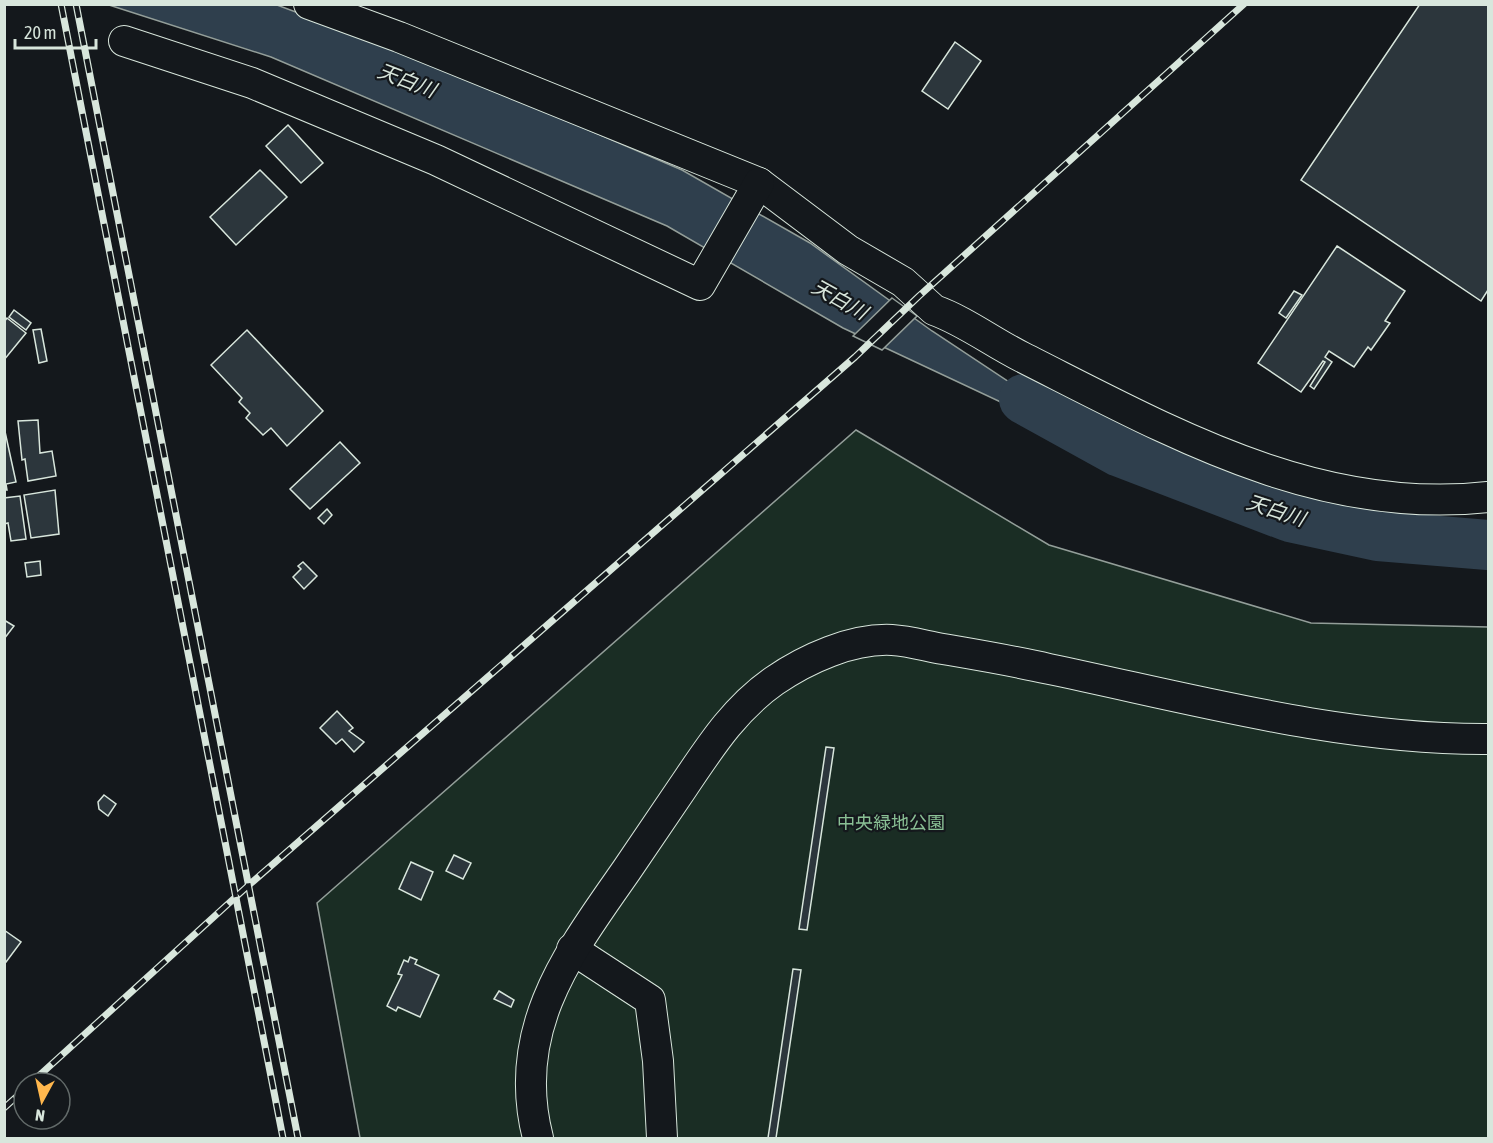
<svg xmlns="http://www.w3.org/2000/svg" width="1493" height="1143" font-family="'Asap Condensed','Noto Sans JP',sans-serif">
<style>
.green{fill:#1a2d24;stroke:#939e99;stroke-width:1.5}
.water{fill:#2f3f4d;stroke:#939e99;stroke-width:1.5}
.pier{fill:#14181c;stroke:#939e99;stroke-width:1.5}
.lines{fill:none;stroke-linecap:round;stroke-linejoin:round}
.river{stroke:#2f3f4d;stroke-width:50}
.building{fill:#2c363c;stroke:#d8e6dc;stroke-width:1.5}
.minor-casing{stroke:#d8e6dc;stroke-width:32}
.minor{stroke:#14181c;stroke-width:30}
.rail-casing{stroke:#d8e6dc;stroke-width:7}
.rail{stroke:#14181c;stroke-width:4.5;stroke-dasharray:14;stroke-linecap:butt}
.labels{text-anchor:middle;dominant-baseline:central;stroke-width:4.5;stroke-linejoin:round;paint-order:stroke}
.park-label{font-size:18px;fill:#8ac095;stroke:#14181c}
.water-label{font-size:20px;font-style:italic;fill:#d8e6dc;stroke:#14181c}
</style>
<rect width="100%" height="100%" fill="#14181c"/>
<!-- green -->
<path class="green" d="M856,430L1049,545L1311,623L1488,627V1138H360L317,903Z"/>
<!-- water -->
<path class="water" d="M109,5H277L430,62L682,170L810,243L932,331L1133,464L843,328L667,226L271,57Z"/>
<!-- pier -->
<path class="pier" d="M892,298L917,316L882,350L853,336Z"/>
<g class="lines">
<!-- river -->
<path class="river" d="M1024,399L1120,452L1290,517L1378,536L1488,545"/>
</g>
<!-- building -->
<g class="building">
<path d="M1420,4H1488V290L1481,301L1301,180Z"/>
<path d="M955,42L981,61L948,109L922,91Z"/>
<path d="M288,125L323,163L301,183L266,146Z"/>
<path d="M260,170L287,197L236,245L210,217Z"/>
<path d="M1337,246L1405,291L1385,321L1390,323L1371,350L1368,347L1354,367L1329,351L1325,357L1332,362L1314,389L1310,386L1325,362L1323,361L1301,392L1258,363Z"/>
<path d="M1294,291L1302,295L1286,318L1279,313Z"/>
<path d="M14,310L31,323L26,330L9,317Z"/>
<path d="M7,318L26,333L4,360V322Z"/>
<path d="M41,329L47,361L39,363L33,330Z"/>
<path d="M247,330L323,411L287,446L271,428L263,435L246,418L250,413L239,402L242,398L211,365Z"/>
<path d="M38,420L40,453L52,451L56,476L28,481L25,459L22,460L18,421Z"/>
<path d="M4,427L16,482L6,484L7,490H4Z"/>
<path d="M340,442L360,463L310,509L290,489Z"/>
<path d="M55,490L59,534L31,538L24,495Z"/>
<path d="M20,496L26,539L11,541L8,523L4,524V498Z"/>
<path d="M327,509L332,515L324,524L318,518Z"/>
<path d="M40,561L41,575L27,577L25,563Z"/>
<path d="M303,562L317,576L304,589L293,577L301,569L298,566Z"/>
<path d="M4,620L14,626L4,639Z"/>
<path d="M337,711L353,728L349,731L364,742L354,752L342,739L336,744L320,728Z"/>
<path d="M826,747L834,748L807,930L799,929Z"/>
<path d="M104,795L116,804L108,816L99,809L98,802Z"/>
<path d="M454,855L471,863L463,879L446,871Z"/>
<path d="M411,862L433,872L421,900L399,889Z"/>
<path d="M4,930L21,942L6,962L4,961Z"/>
<path d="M410,957L417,960L415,964L439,975L420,1017L398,1007L396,1011L387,1006L402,975L398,974L404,960L408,962Z"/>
<path d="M793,969L801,970L776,1138H768Z"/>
<path d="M499,991L514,1000L511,1007L494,999Z"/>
</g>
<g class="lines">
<!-- minor casing -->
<g class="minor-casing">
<g id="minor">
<path d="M309,4L399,37L759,183L848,250L903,282L934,310C965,321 992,342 1022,357C1169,431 1316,516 1488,497"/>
<path d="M124,41L252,83L436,160L700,285L759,183"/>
<path d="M572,949L650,1000L658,1061L662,1138"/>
<path d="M538,1138C510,1030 568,954 626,871C645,843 664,815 683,787C710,747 734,709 774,681C806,659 852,638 892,640C909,641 926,646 943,649C978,655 1014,661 1049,669C1193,699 1341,740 1488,739"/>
</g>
</g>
<!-- minor -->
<use href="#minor" class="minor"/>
<!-- rail casing -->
<g class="rail-casing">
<g id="rail">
<path d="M61,4L283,1138"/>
<path d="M76,4L298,1138"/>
<path d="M31,1083L250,884L855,357L919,296L1244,4"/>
<path d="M4,1108L24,1090"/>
</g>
</g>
<!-- rail -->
<use href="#rail" class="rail"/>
</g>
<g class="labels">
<!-- park labels -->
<g class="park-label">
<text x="891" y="822">中央緑地公園</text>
</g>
<!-- water labels -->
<g class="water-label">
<text transform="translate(407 80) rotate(21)">天白川</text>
<text transform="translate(840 299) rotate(29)">天白川</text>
<text transform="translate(1276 510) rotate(18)">天白川</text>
</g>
</g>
<!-- border -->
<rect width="1493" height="1143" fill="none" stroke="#d8e6dc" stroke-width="12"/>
<!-- north arrow -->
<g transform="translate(42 1101) rotate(188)"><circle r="28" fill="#14181c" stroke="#626a69" stroke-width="1.5"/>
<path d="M0-4.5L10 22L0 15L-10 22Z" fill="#ffb74d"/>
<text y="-9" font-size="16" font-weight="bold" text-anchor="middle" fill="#d8e6dc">N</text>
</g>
<!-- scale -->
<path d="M15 39v9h81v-9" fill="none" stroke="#d8e6dc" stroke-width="3"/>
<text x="24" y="39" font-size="18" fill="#d8e6dc" stroke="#14181c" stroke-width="4.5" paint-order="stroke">20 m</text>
</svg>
